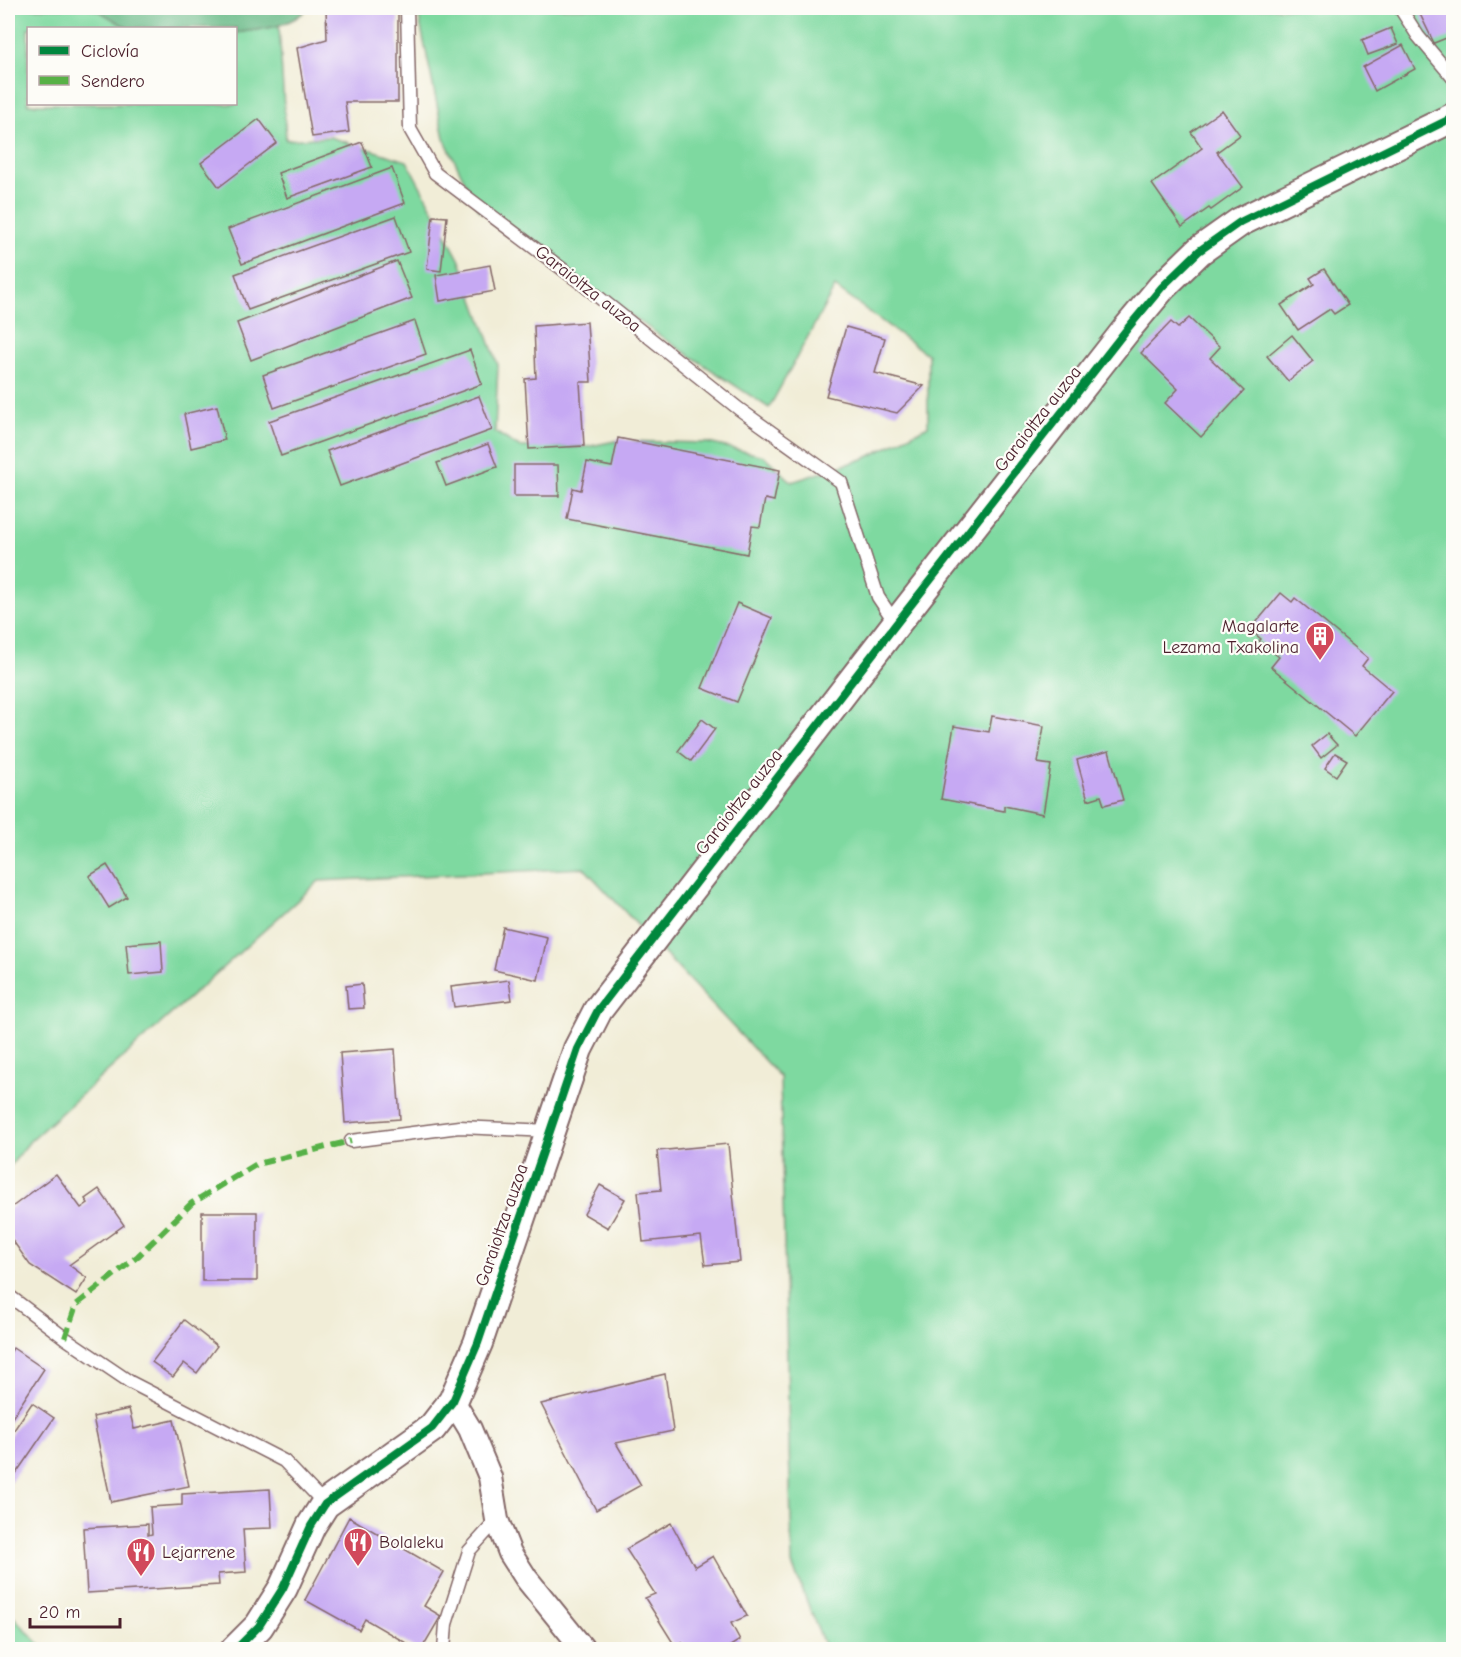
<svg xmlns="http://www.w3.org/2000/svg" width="1461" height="1657" font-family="'Comic Neue',sans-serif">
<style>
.green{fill:#7ed9a0;stroke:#647c66;stroke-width:1.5}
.forest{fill:#66b986;stroke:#586c58;stroke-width:1.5}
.building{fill:#c6a9f3}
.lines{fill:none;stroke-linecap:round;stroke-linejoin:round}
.service-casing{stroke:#846767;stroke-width:15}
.minor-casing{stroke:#846767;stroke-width:26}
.tertiary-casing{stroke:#846767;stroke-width:32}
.service{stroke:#fff;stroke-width:12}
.minor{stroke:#fff;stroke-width:22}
.tertiary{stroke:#fff;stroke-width:28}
.quiet{stroke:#57b146;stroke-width:6;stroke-dasharray:12 6;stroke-linecap:butt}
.cycleway-casing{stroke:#fdfcf7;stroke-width:11}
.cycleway{stroke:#00873e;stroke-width:8}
.labels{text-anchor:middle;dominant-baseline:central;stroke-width:4.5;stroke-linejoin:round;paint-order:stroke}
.street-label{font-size:18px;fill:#4a1f2b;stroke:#fdfcf7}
.poi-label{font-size:18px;fill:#4a1f2b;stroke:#fdfcf7;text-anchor:start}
</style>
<rect width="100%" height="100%" fill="#fdfcf7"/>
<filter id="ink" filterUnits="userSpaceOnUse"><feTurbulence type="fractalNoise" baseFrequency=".0167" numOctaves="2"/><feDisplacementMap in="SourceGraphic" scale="12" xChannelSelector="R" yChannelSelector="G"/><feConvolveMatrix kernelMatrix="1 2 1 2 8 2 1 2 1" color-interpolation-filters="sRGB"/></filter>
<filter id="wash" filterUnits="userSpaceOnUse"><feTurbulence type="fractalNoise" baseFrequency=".008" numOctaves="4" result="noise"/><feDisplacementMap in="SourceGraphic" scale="24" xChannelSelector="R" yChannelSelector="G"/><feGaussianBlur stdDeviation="1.35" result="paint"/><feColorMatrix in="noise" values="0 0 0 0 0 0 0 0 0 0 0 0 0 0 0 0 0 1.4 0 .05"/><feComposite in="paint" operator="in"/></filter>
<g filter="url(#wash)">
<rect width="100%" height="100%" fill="#f1edd7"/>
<!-- green -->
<g class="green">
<path d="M8,8H89L101,12L128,28H28V104H236V33L279,26L286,140L330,137L407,161L460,261L498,365L495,432L519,447H586L615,441L708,443L764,456L792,482L866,458L928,426V355L835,287L769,408L669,342L478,209L444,138L417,8H1453V1649H826L792,1564L780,1077L584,868L319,881L30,1141L8,1169Z"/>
<path d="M8,1611L44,1649H8Z"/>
</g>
<!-- forest -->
<path class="forest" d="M89,8H308C290,28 261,29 236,33V28H128L101,12Z"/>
<g id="blocks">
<!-- building -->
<g class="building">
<path d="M326,8H398V102H345L349,132L312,137L297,48L327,39Z"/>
<path d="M1427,8H1454V35L1434,43L1419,12Z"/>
<path d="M1391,28L1398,44L1368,55L1362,40Z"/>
<path d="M1403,45L1415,69L1375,91L1363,67Z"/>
<path d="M1222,110L1240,135L1217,152L1243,187L1211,210L1209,208L1182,227L1152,184L1202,148L1191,132Z"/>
<path d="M259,119L277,143L219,187L201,163Z"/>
<path d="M362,142L372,167L287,198L278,173Z"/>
<path d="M392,168L405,203L242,264L228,229Z"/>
<path d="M396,216L409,252L248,310L235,274Z"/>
<path d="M433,216L447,217L441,271L427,269Z"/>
<path d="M397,261L412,298L251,360L237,323Z"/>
<path d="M490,265L495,291L440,301L436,275Z"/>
<path d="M1324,269L1348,305L1334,314L1330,309L1298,330L1281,305L1314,284L1310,278Z"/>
<path d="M1189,318L1220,347L1210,358L1244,391L1201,437L1165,403L1178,389L1141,353L1171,322L1178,328Z"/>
<path d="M415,321L426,354L274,408L263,375Z"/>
<path d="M587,322L591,382H580L584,446L529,449L525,379L536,378L534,326Z"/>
<path d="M846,327L885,338L875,373L924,386L897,413L826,396Z"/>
<path d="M1292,335L1313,361L1288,381L1267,356Z"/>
<path d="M470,350L482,384L281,456L269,421Z"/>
<path d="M479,396L492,430L340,486L327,451Z"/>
<path d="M217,406L225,440L191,448L184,414Z"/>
<path d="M618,438L780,470L774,501L765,499L760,527L752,526L747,554L567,519L573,488L581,490L587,462L612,467Z"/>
<path d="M488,444L497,467L446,486L437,463Z"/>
<path d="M514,465H558L559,496H514Z"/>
<path d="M1281,593L1292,602L1295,598L1368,658L1362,666L1392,691L1355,736L1271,667L1279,657L1259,641L1261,639L1250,630Z"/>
<path d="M737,603L772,618L737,702L702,688Z"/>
<path d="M992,716L1044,726L1038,763L1051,765L1043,814L1004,806V811L941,799L954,726L989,732Z"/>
<path d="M702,719L715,729L691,761L678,751Z"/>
<path d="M1327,734L1337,745L1321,758L1312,746Z"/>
<path d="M1109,751L1123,800L1104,805L1101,796L1088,800L1077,760Z"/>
<path d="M1335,753L1347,760L1336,776L1325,768Z"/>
<path d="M107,865L127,897L109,908L89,876Z"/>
<path d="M503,927L547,937L538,980L494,970Z"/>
<path d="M161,941L163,972L129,975L126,944Z"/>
<path d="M509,980L512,1000L454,1007L451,987Z"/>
<path d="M362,984L364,1008L348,1009L346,986Z"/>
<path d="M395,1049L400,1119L345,1123L340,1053Z"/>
<path d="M728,1144L740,1262L705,1265L701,1236L643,1242L638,1192L661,1190L657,1151Z"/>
<path d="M56,1174L81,1208L88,1203L85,1199L99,1189L124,1225L69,1265L87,1278L76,1295L30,1265L8,1234V1210Z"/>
<path d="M600,1185L625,1199L608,1228L584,1214Z"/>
<rect x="202" y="1212" width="55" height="69"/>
<path d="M184,1320L217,1346L197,1373L184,1363L173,1377L152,1362Z"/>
<path d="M13,1348L44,1369L8,1424V1357Z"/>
<path d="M665,1374L673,1431L616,1443L641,1485L596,1510L541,1404Z"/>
<path d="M32,1403L54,1418L8,1485V1439Z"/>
<path d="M129,1409L134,1429L174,1420L189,1486L111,1502L93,1417Z"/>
<path d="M270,1489L272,1528L243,1529L246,1572L218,1574L219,1585L87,1593L83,1528L148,1524V1535L152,1534L150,1507L182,1505V1494Z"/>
<path d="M349,1517L444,1572L424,1606L441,1616L421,1650H418L365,1619L359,1630L305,1600Z"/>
<path d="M671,1523L695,1567L713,1556L747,1616L731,1623L740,1640L724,1650H686L682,1642L675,1646L645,1598L655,1594L626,1549Z"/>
</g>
</g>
</g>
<g filter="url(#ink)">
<use href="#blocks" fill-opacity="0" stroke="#846767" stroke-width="1.5"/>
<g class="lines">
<!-- service casing -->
<g class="service-casing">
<g id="service">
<path d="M407,8L410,129L435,173L581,283L739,409L841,482L878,597L896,624"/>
<path d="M1400,8L1418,36L1454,79"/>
<path d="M351,1141L459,1127L549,1131"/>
<path d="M8,1295L65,1338L130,1382L284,1461L325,1504"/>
<path d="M444,1650L446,1624L469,1551L497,1520"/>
</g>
</g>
<!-- minor casing -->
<g class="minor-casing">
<path id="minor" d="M453,1401L470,1429L490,1477L497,1520L510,1553L526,1578L584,1650"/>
</g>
<!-- tertiary casing -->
<g class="tertiary-casing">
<path id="tertiary" d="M235,1650L259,1626L283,1588L311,1526L325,1504L432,1428L453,1401L478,1343L578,1049L598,1010L896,624L1127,329L1162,287L1199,251L1240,222L1454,117"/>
</g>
<!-- service -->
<use href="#service" class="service"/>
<!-- minor -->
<use href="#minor" class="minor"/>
<!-- tertiary -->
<use href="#tertiary" class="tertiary"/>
<!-- quiet -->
<path class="quiet" d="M65,1338L76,1305L138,1256L192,1203L257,1164L351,1141"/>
<!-- cycleway casing -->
<g class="cycleway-casing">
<path id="cycleway" d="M235,1650L259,1626L283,1588L311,1526L325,1504L432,1428L453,1401L478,1343L578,1049L598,1010L896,624L1127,329L1162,287L1199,251L1240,222L1454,117"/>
</g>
<!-- cycleway -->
<use href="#cycleway" class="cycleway"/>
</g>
</g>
<!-- icons -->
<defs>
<g id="building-pin" transform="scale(1.5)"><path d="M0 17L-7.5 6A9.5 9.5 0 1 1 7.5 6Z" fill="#d1495b" stroke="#fdfcf7"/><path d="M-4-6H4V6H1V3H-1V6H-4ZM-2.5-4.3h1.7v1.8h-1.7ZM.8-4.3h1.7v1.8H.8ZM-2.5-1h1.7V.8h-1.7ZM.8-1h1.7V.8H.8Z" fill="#fff"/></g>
<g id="restaurant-pin" transform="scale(1.5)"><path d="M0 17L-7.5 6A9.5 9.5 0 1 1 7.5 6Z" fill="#d1495b" stroke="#fdfcf7"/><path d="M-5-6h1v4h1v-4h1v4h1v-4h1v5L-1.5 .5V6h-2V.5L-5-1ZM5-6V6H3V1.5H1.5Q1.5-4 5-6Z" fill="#fff"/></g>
</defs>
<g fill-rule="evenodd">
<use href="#building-pin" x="1320" y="636"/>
<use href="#restaurant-pin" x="358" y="1542"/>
<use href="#restaurant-pin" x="141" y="1552"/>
</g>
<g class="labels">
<!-- street labels -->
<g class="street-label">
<text transform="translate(588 289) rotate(38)">Garaioltza auzoa</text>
<text transform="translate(1038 419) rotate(-52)">Garaioltza auzoa</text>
<text transform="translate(739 802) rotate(-52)">Garaioltza auzoa</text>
<text transform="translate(502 1225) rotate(-71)">Garaioltza auzoa</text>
</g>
<!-- poi labels -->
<g class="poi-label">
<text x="1299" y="626" text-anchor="end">Magalarte<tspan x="1299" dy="21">Lezama Txakolina</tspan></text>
<text x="379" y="1542">Bolaleku</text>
<text x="162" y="1552">Lejarrene</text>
</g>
</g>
<!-- margin -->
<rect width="1461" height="1657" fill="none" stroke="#fdfcf7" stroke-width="30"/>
<!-- legend -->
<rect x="27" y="27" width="210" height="78" fill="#fdfcf7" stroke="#b5a4a5" stroke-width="1.5"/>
<rect x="39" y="46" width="30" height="9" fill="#00873e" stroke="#b5a4a5" stroke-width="1.5"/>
<text x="81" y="57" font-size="18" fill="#4a1f2b">Ciclovía</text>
<rect x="39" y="76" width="30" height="9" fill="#57b146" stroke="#b5a4a5" stroke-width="1.5"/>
<text x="81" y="87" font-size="18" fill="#4a1f2b">Sendero</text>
<!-- scale -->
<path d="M30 1618v9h90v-9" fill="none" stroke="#4a1f2b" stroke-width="3"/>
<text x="39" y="1618" font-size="18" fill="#4a1f2b" stroke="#fdfcf7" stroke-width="4.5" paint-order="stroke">20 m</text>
</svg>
